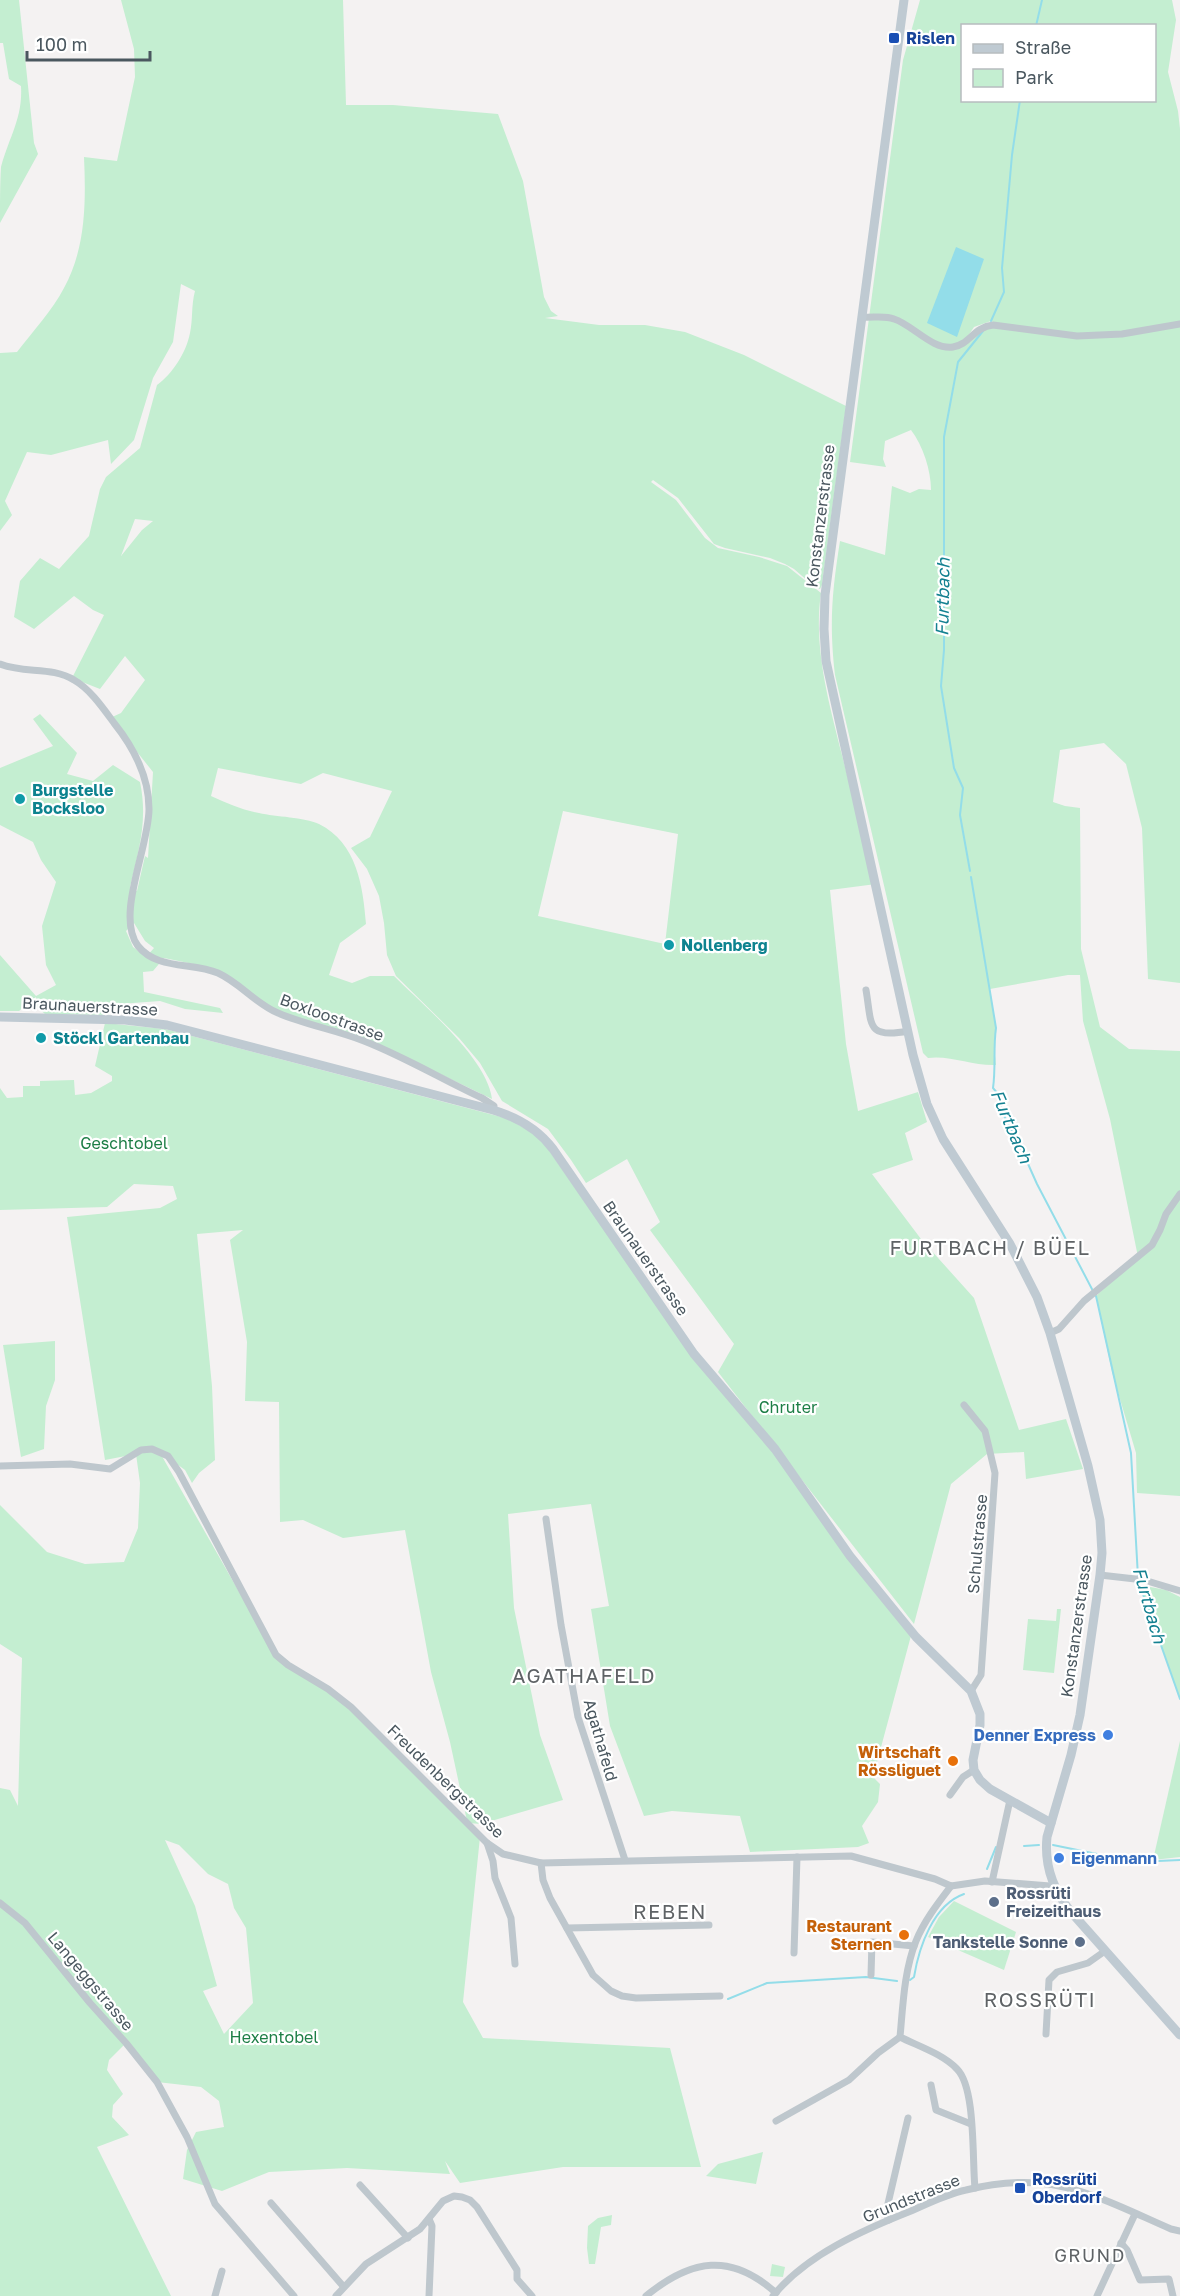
<svg xmlns="http://www.w3.org/2000/svg" width="1180" height="2296" font-family="'Golos Text',sans-serif">
<style>
.green{fill:#c4eed1;fill-rule:evenodd}
.water{fill:#93dde9}
.lines{fill:none;stroke-linecap:round;stroke-linejoin:round}
.stream{stroke:#93dde9;stroke-width:2}
.street{stroke:#bec7cd;stroke-width:7}
.secondary{stroke:#bfcad2;stroke-width:9}
.transit-dot{fill:#1a4fb4;stroke:#fff;stroke-width:2}
.culture-dot{fill:#0f9aa8;stroke:#fff;stroke-width:2}
.shop-dot{fill:#3f7fe0;stroke:#fff;stroke-width:2}
.food-dot{fill:#e8710a;stroke:#fff;stroke-width:2}
.service-dot{fill:#5c6f8a;stroke:#fff;stroke-width:2}
.labels{text-anchor:middle;dominant-baseline:central;stroke-width:4.5;stroke-linejoin:round;paint-order:stroke}
.transit-label{font-size:16px;font-weight:bold;fill:#164399;stroke:#fff;text-anchor:start}
.street-label{font-size:16px;fill:#4a575f;stroke:#fff}
.culture-label{font-size:16px;font-weight:bold;fill:#0d838f;stroke:#fff;text-anchor:start}
.park-label{font-size:16px;fill:#1d7e46;stroke:#fff}
.shop-label{font-size:16px;font-weight:bold;fill:#366cbe;stroke:#fff;text-anchor:end}
.food-label{font-size:16px;font-weight:bold;fill:#c56008;stroke:#fff;text-anchor:end}
.service-label{font-size:16px;font-weight:bold;fill:#4e5e75;stroke:#fff;text-anchor:start}
.water-label{font-size:18px;font-style:italic;fill:#148191;stroke:#fff}
.neighbourhood-label{font-size:18px;letter-spacing:1.5px;fill:#5f6366;stroke:#fff}
.quarter-label{font-size:20px;letter-spacing:1.5px;fill:#5f6366;stroke:#fff}
</style>
<rect width="100%" height="100%" fill="#f4f2f2"/>
<!-- green -->
<g class="green">
<path d="M0,0H19L34,143L38,154L0,223C0,205 0,183 1,167C9,137 23,118 21,86L9,79L3,43H0Z"/>
<path d="M121,0H343L346,105H393L498,114L523,181L544,297L551,311L558,316L545,318L599,325H645L685,332L744,355L846,406L822,585L820,589L816,588L794,569L785,564L770,558L725,548L714,544L678,498L653,480L651,482L676,500L705,538L718,548L759,557L787,566L821,593C813,647 829,703 842,755C853,798 863,841 876,884L830,890L846,1044L858,1111L918,1092L927,1122L905,1133L913,1160L872,1174L921,1239L974,1298L1019,1430L1066,1419L1083,1469L1026,1479L1024,1452L987,1454L951,1484L914,1624L718,1372L734,1344L650,1230L660,1222L627,1159L586,1183L571,1160L548,1129L502,1101L480,1063L459,1038L396,976L387,955L384,923L379,896L367,869L351,848L370,837L392,791L323,773L301,784L218,768L211,796C227,803 242,810 259,813C276,817 304,817 319,824C357,843 363,886 366,924L340,943L329,975L352,983L370,976H394C423,1005 487,1058 492,1099L378,1044L273,1009L208,967L164,958L153,971L143,972L144,992L220,1008L223,1013L185,1009L160,1001L106,1005L109,1015L45,1014L37,1007L36,997L19,1011H0V955L36,996L56,985L46,965L42,926L56,882L41,860L33,842L0,825V768L53,746L33,719L40,714L77,753L67,774L93,781L113,765L140,782C148,820 139,849 130,887L137,891L145,856L148,858L153,772L110,718L121,713L145,680L125,656L100,689L72,678L104,615L93,610L74,596L34,629L14,617L20,581L40,558L59,569L89,536L100,489L106,477L140,448L157,385C173,373 186,353 190,333C193,320 191,306 195,291L181,284L173,342L153,378L134,440L111,464L108,440L51,455L27,452L5,501L12,515L0,531V353L17,352C33,331 52,311 64,288C86,248 86,201 84,157L117,161L135,77L134,49ZM135,519L153,521L142,530L121,556ZM563,811L678,834L665,944L538,916ZM134,923L145,941L154,948L146,957L133,947L126,931Z"/>
<path d="M920,0H1172L1176,20L1168,72L1178,111L1180,129V983L1148,979L1142,828L1126,764L1104,743L1060,750L1053,802L1065,806L1080,808L1081,949L1100,1027L1129,1049L1180,1051V1496L1137,1493L1136,1453L1112,1372L1096,1296L1138,1257L1110,1119L1083,1021L1080,975H1068L990,989L996,1028L994,1045L996,1065C973,1066 950,1055 928,1058L923,1053L835,675C829,624 832,592 840,541L885,555L892,486L910,493L919,489L931,490C931,470 923,446 911,430L885,441L883,459L886,467L850,462L903,60ZM962,26H1154V100H962ZM991,321L999,325L984,329L966,339L974,327Z"/>
<path d="M105,1023L165,1029L509,1119L536,1135L548,1149L690,1353L768,1446L912,1632L873,1777L880,1784L878,1802L862,1826L869,1843L858,1847L750,1852L740,1816L672,1811L644,1816L610,1726L591,1609L609,1606L591,1504L508,1514L514,1608L540,1735L563,1800L481,1824L468,1823L480,1837L463,2002L483,2038L670,2048L701,2167H563L460,2183L445,2161L450,2174L347,2168L269,2172L222,2191L183,2179L187,2150L196,2132L224,2127L219,2101L201,2087L157,2082L126,2043L109,2060L107,2070L123,2094L113,2105L112,2117L129,2135L97,2147L171,2296H0V1788L10,1790L18,1806L22,1658L0,1644V1505L47,1552L85,1564L124,1562L138,1528L140,1483L136,1454L105,1460L67,1217L160,1208L177,1199L173,1186L134,1184L107,1207L0,1210V1088L7,1098L23,1097V1086H40V1081L74,1080L75,1095L91,1093L112,1081V1076L95,1066ZM243,1230L230,1240L247,1342L245,1401L279,1402L280,1522L303,1520L343,1538L405,1530L431,1672L450,1742L467,1821L334,1693L305,1676L272,1650L159,1451L185,1470L192,1483L199,1473L215,1460L212,1386L197,1234ZM165,1840L179,1845L208,1874L228,1884L234,1908L246,1928L253,2003L224,2034L203,1991L217,1986L195,1906Z"/>
<path d="M55,1341V1380L46,1406L44,1449L21,1457L3,1345Z"/>
<path d="M1140,1585L1166,1590L1180,1597V1699Z"/>
<path d="M1057,1609H1061L1054,1673L1023,1670L1028,1619L1056,1621Z"/>
<path d="M1180,1741V1857L1153,1860Z"/>
<path d="M954,1901L1016,1932L1004,1970L928,1937L939,1917Z"/>
<path d="M763,2152L756,2184L706,2176L718,2164Z"/>
<path d="M612,2215L611,2225L601,2227L595,2264H589L587,2248L588,2226L598,2218Z"/>
<path d="M772,2264L785,2267L783,2277L770,2276Z"/>
</g>
<!-- water -->
<path class="water" d="M956,247L984,259L957,337L927,323Z"/>
<g class="lines">
<!-- stream -->
<g class="stream">
<path d="M1036,26L1042,0"/>
<path d="M991,321L1004,292L1002,268L1012,155L1020,100"/>
<path d="M970,871L960,815L963,788L954,768L941,686L944,650V437L958,362L983,331"/>
<path d="M971,877L996,1028C993,1048 996,1068 993,1088L998,1094L1002,1112L1020,1146L1037,1184L1093,1291"/>
<path d="M1096,1296L1131,1453L1138,1577"/>
<path d="M1139,1583L1180,1699"/>
<path d="M1053,1845L1136,1862L1180,1860"/>
<path d="M1024,1846L1039,1845"/>
<path d="M987,1869L996,1847"/>
<path d="M910,1980L914,1977C919,1947 933,1905 964,1894"/>
<path d="M728,1999L767,1983L866,1977L897,1981"/>
</g>
<!-- street -->
<g class="street">
<path d="M862,317C873,318 884,315 894,319C913,325 932,350 953,347C969,345 974,327 993,325L1077,336L1122,334L1180,324"/>
<path d="M0,664C24,674 52,666 74,680C90,689 103,708 114,723C134,748 149,776 149,809C149,847 115,916 138,946C157,970 192,962 218,973C240,983 256,1004 278,1013C306,1025 336,1030 364,1041C405,1057 443,1080 482,1098L494,1106L493,1110"/>
<path d="M866,990C872,1025 866,1039 908,1031"/>
<path d="M1050,1333L1059,1329L1084,1301L1152,1245L1160,1230L1166,1214L1180,1194"/>
<path d="M964,1405L985,1431L995,1473L981,1675L971,1691"/>
<path d="M0,1466L70,1464L110,1469L141,1450L152,1449L168,1456L179,1472L276,1655L288,1665L328,1689L351,1707L487,1843L503,1854L541,1863L851,1856L935,1879L951,1886L985,1881L1050,1886L1053,1885"/>
<path d="M546,1519L561,1625L578,1717L625,1860"/>
<path d="M1100,1575L1144,1580L1180,1591"/>
<path d="M950,1795L963,1777L974,1770"/>
<path d="M487,1843L493,1861L495,1878L511,1918L515,1964"/>
<path d="M541,1863L543,1880L550,1898L593,1975L611,1991L622,1996L636,1998L720,1996"/>
<path d="M992,1882L1010,1800"/>
<path d="M951,1886C938,1903 924,1921 916,1941C904,1971 903,2005 900,2037C918,2046 943,2054 957,2069C976,2088 972,2159 975,2188"/>
<path d="M0,1903L25,1923L90,2003L126,2043L157,2082L187,2137L215,2204L294,2296"/>
<path d="M567,1928L709,1925"/>
<path d="M794,1953L797,1857"/>
<path d="M871,1975L872,1942L914,1946"/>
<path d="M1046,2034L1049,1980L1057,1972L1088,1963L1105,1951"/>
<path d="M931,2085L936,2110L971,2124"/>
<path d="M776,2121L849,2080L878,2053L900,2037"/>
<path d="M360,2185L408,2238"/>
<path d="M271,2203L343,2286"/>
<path d="M429,2219L432,2226L429,2296"/>
<path d="M889,2220L886,2212L908,2118"/>
<path d="M1121,2243L1127,2250L1140,2280L1169,2279L1173,2296"/>
<path d="M215,2296L222,2271"/>
<path d="M336,2296L366,2264L420,2229L443,2201L454,2196L462,2197L470,2200L477,2207L517,2270V2279L532,2296"/>
<path d="M646,2296C691,2259 731,2252 776,2293"/>
<path d="M773,2296C806,2255 863,2230 911,2211C929,2203 947,2194 966,2190C990,2184 1014,2181 1039,2183C1085,2187 1129,2211 1171,2229L1180,2231"/>
<path d="M1097,2296L1135,2214"/>
</g>
<!-- secondary -->
<g class="secondary">
<path d="M904,0L825,595L824,629L826,661L913,1055L927,1104L943,1139L1010,1244L1037,1297L1050,1333L1088,1466L1100,1520L1102,1553L1100,1575L1080,1715L1071,1755L1047,1837C1044,1866 1053,1890 1071,1912L1180,2035"/>
<path d="M0,1017L125,1020L167,1025L493,1110C517,1117 538,1129 553,1149L694,1354L775,1449L850,1556L916,1637L971,1691L980,1714V1725L973,1760L974,1770L980,1780L990,1789L1051,1823"/>
</g>
</g>
<!-- markers -->
<g class="transit-dot">
<rect x="888" y="32" width="12" height="12" rx="3"/>
<rect x="1014" y="2182" width="12" height="12" rx="3"/>
</g>
<g class="culture-dot">
<circle cx="20" cy="799" r="6"/>
<circle cx="669" cy="945" r="6"/>
<circle cx="41" cy="1038" r="6"/>
</g>
<g class="shop-dot">
<circle cx="1108" cy="1735" r="6"/>
<circle cx="1059" cy="1858" r="6"/>
</g>
<g class="food-dot">
<circle cx="953" cy="1761" r="6"/>
<circle cx="904" cy="1935" r="6"/>
</g>
<g class="service-dot">
<circle cx="994" cy="1902" r="6"/>
<circle cx="1080" cy="1942" r="6"/>
</g>
<g class="labels">
<!-- transit labels -->
<g class="transit-label">
<text x="906" y="38">Rislen</text>
<text x="1032" y="2179">Rossrüti<tspan x="1032" dy="18">Oberdorf</tspan></text>
</g>
<!-- street labels -->
<g class="street-label">
<text transform="translate(820 516) rotate(-83)">Konstanzerstrasse</text>
<text transform="translate(90 1006) rotate(3)">Braunauerstrasse</text>
<text transform="translate(332 1017) rotate(20)">Boxloostrasse</text>
<text transform="translate(646 1258) rotate(55)">Braunauerstrasse</text>
<text transform="translate(977 1544) rotate(-85)">Schulstrasse</text>
<text transform="translate(1076 1626) rotate(-82)">Konstanzerstrasse</text>
<text transform="translate(601 1740) rotate(74)">Agathafeld</text>
<text transform="translate(446 1781) rotate(44)">Freudenbergstrasse</text>
<text transform="translate(91 1981) rotate(50)">Langeggstrasse</text>
<text transform="translate(911 2198) rotate(-22)">Grundstrasse</text>
</g>
<!-- culture labels -->
<g class="culture-label">
<text x="32" y="790">Burgstelle<tspan x="32" dy="18">Bocksloo</tspan></text>
<text x="681" y="945">Nollenberg</text>
<text x="53" y="1038">Stöckl Gartenbau</text>
</g>
<!-- park labels -->
<g class="park-label">
<text x="124" y="1143">Geschtobel</text>
<text x="788" y="1407">Chruter</text>
<text x="274" y="2037">Hexentobel</text>
</g>
<!-- shop labels -->
<g class="shop-label">
<text x="1096" y="1735">Denner Express</text>
<text x="1071" y="1858" text-anchor="start">Eigenmann</text>
</g>
<!-- food labels -->
<g class="food-label">
<text x="941" y="1752">Wirtschaft<tspan x="941" dy="18">Rössliguet</tspan></text>
<text x="892" y="1926">Restaurant<tspan x="892" dy="18">Sternen</tspan></text>
</g>
<!-- service labels -->
<g class="service-label">
<text x="1006" y="1893">Rossrüti<tspan x="1006" dy="18">Freizeithaus</tspan></text>
<text x="1068" y="1942" text-anchor="end">Tankstelle Sonne</text>
</g>
<!-- water labels -->
<g class="water-label">
<text transform="translate(942 597) rotate(-89)">Furtbach</text>
<text transform="translate(1012 1126) rotate(67)">Furtbach</text>
<text transform="translate(1150 1605) rotate(74)">Furtbach</text>
</g>
<!-- neighbourhood labels -->
<g class="neighbourhood-label">
<text x="1090" y="2255">GRUND</text>
</g>
<!-- quarter labels -->
<g class="quarter-label">
<text x="990" y="1247">FURTBACH / BÜEL</text>
<text x="584" y="1675">AGATHAFELD</text>
<text x="670" y="1911">REBEN</text>
<text x="1040" y="1999">ROSSRÜTI</text>
</g>
</g>
<!-- legend -->
<rect x="961" y="24" width="195" height="78" fill="#ffffff" stroke="#b7bcbf" stroke-width="1.5"/>
<rect x="973" y="44" width="30" height="9" fill="#bfcad2" stroke="#b7bcbf" stroke-width="1.5"/>
<text x="1015" y="54" font-size="18" fill="#4a575f">Straße</text>
<rect x="973" y="69" width="30" height="18" fill="#c4eed1" stroke="#b7bcbf" stroke-width="1.5"/>
<text x="1015" y="84" font-size="18" fill="#4a575f">Park</text>
<!-- scale -->
<path d="M27 51v9h123v-9" fill="none" stroke="#4a575f" stroke-width="3"/>
<text x="36" y="51" font-size="18" fill="#4a575f" stroke="#ffffff" stroke-width="4.5" paint-order="stroke">100 m</text>
</svg>
